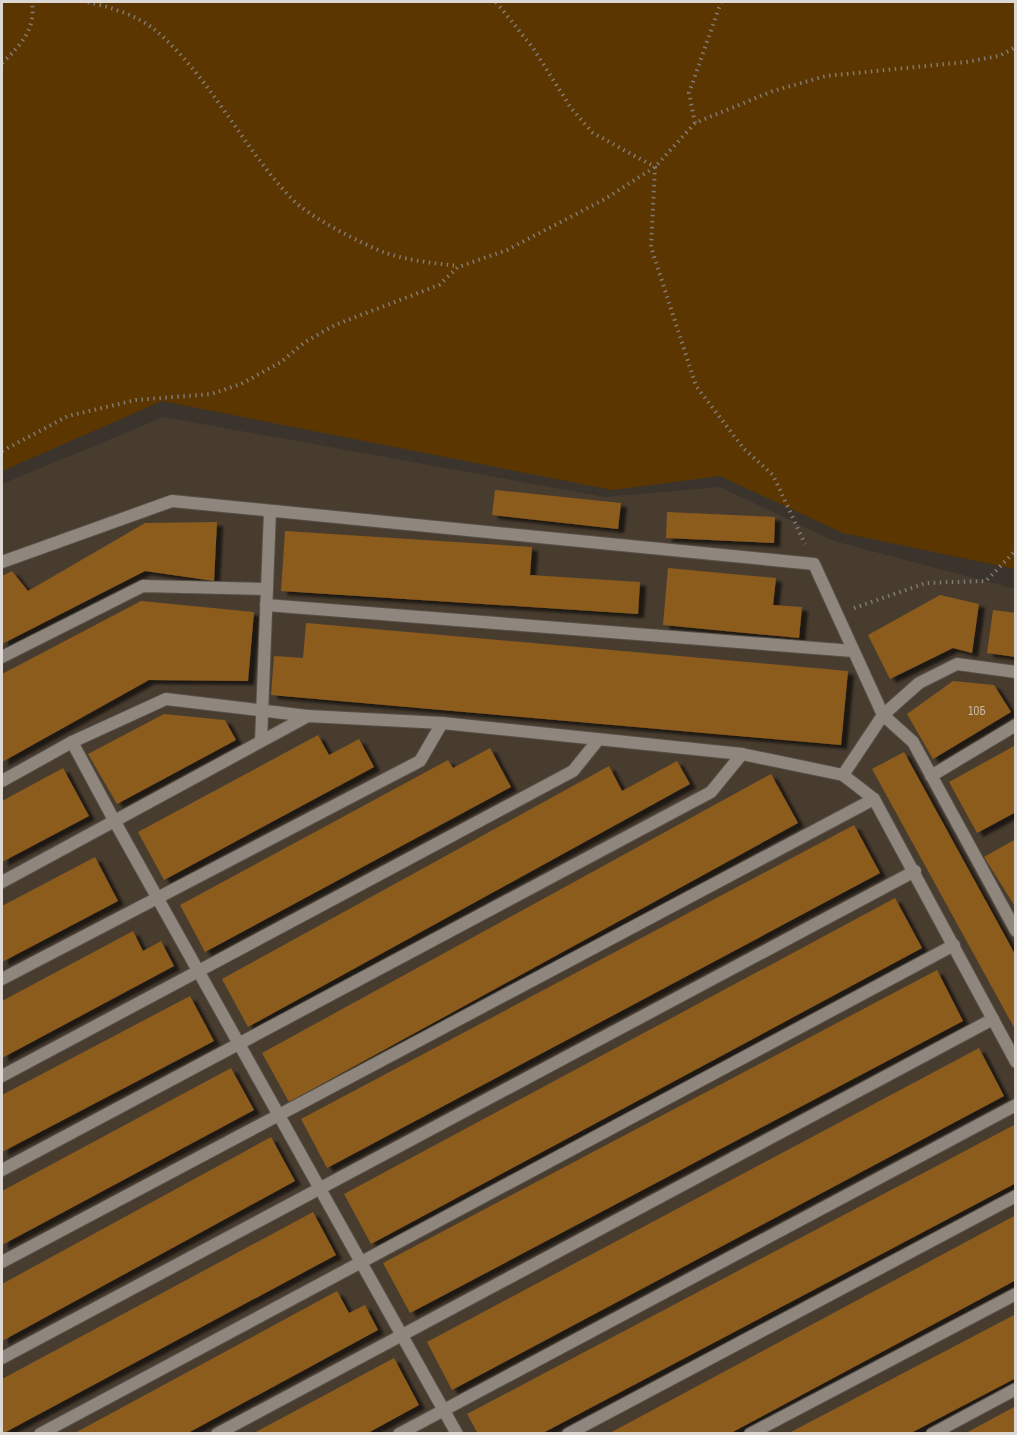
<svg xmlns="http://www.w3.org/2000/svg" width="1017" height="1435" font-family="'Sofia Sans Condensed',sans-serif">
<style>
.built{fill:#483c2f}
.green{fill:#5c3600}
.building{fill:#8b5b1e;filter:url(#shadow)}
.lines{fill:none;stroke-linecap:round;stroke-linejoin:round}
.service-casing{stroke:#565049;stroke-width:14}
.path{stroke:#807a73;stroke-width:4;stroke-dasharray:1.5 4.5;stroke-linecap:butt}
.service{stroke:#8f867d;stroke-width:12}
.labels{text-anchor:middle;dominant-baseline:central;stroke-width:4.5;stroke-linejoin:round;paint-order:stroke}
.number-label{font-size:14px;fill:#c8b9a6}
</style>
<defs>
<filter id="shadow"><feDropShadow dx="6" dy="4" stdDeviation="1.5" flood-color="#0009"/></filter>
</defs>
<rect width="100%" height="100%" fill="#3b342c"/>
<!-- built -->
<path class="built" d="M164,417L605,497L720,487L834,541L1015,589V1433L2,1434V484Z"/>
<!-- green -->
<path class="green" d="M2,2H55L60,4L64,2H1015V569L843,533L720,476L612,490L162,401L2,471Z"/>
<!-- building -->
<g class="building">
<path d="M495,490L621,503L618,529L492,515Z"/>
<path d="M667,512L775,517L774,543L666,538Z"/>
<path d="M217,522L214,581L145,571L2,644V576L12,571L28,591L145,523Z"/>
<path d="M285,531L532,547L530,575L640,582L638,614L281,591Z"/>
<path d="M668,568L776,578L773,605L802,607L799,638L663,625Z"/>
<path d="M940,595L979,604L972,653L953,648L890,679L868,635Z"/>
<path d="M141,601L254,612L248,681L149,680L2,762V674Z"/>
<path d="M993,610L1016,613V657L987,653Z"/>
<path d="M306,623L848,671L841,745L271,695L274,656L303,658Z"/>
<path d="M953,681L994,685L1011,712L933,759L907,714Z"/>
<path d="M164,714L225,720L236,740L117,804L88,754Z"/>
<path d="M318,735L329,755L359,739L374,767L164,880L138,832Z"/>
<path d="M1016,745V812L977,833L949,782Z"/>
<path d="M490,748L511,787L205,952L180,905L448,760L453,768Z"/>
<path d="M904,752L1016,956V1031L872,769Z"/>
<path d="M677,761L690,784L248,1027L222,979L609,766L622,791Z"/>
<path d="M63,768L89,816L2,862V801Z"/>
<path d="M771,774L798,823L289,1102L262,1053Z"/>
<path d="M854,825L880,873L327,1168L301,1119Z"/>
<path d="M1016,839V908L984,857Z"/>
<path d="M95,857L118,901L2,962V906Z"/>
<path d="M895,898L922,948L371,1244L344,1194Z"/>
<path d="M133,931L143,951L161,941L174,966L2,1058V1001Z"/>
<path d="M937,970L963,1021L410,1313L383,1263Z"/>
<path d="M190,996L214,1041L2,1152V1095Z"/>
<path d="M979,1048L1004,1096L452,1390L427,1342Z"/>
<path d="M231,1068L254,1110L2,1245V1191Z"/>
<path d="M1016,1124V1183L541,1434H478L467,1414Z"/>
<path d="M271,1137L295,1181L2,1341V1284Z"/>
<path d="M313,1212L336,1255L2,1434V1379Z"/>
<path d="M1016,1215V1280L729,1434H608Z"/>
<path d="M337,1291L349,1313L365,1305L378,1330L186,1434H73Z"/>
<path d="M1016,1314V1378L909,1434H787Z"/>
<path d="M394,1358L419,1405L366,1434H252Z"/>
<path d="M1016,1406V1434H964Z"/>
</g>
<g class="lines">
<!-- service casing -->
<g class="service-casing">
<g id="service">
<path d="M2,562L172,501L814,564L883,715L913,742L1016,931"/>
<path d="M266,605L853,651"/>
<path d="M2,657L143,586L267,589"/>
<path d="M261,741L270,511"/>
<path d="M72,742L115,822L457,1434"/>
<path d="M843,775L883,715L919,683L957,664L1016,672"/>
<path d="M931,776L1016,725"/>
<path d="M2,781L72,742L166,699L308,716"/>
<path d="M2,882L308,716L442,723L742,754L843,775L874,799L1016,1062"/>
<path d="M2,979L420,761L442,723"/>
<path d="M2,1076L573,771L598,740"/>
<path d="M2,1170L711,792L742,754"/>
<path d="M2,1262L874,799"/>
<path d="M2,1358L915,871"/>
<path d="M40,1434L954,945"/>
<path d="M217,1434L993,1019"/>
<path d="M399,1434L1016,1105"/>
<path d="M568,1434L1016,1196"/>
<path d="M750,1434L1016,1294"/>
<path d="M932,1434L1016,1389"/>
</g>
</g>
<!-- path -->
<g class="path">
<path d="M88,2C110,7 137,15 155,30C210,76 242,147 292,199C309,217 362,244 386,253C409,261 434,263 458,266"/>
<path d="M496,2L533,48L571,108L593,133L655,167L651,247L696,386L744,449L773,475L805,544"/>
<path d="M2,63C21,45 36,29 32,2"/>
<path d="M695,123L689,93L721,2"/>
<path d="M2,451L68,416L136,400L211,394L241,384L281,362L305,342L335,325L439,285L458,267L507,250L605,199L655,167L695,123L773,91L826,76L966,62L999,56L1016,47"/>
<path d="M854,608L926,583L986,581L1016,550"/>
</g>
<!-- service -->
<use href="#service" class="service"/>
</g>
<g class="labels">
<!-- number labels -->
<g class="number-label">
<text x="977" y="710">10Б</text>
</g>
</g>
<!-- border -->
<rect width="1017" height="1435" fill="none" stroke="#ddd8d3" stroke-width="6"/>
</svg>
